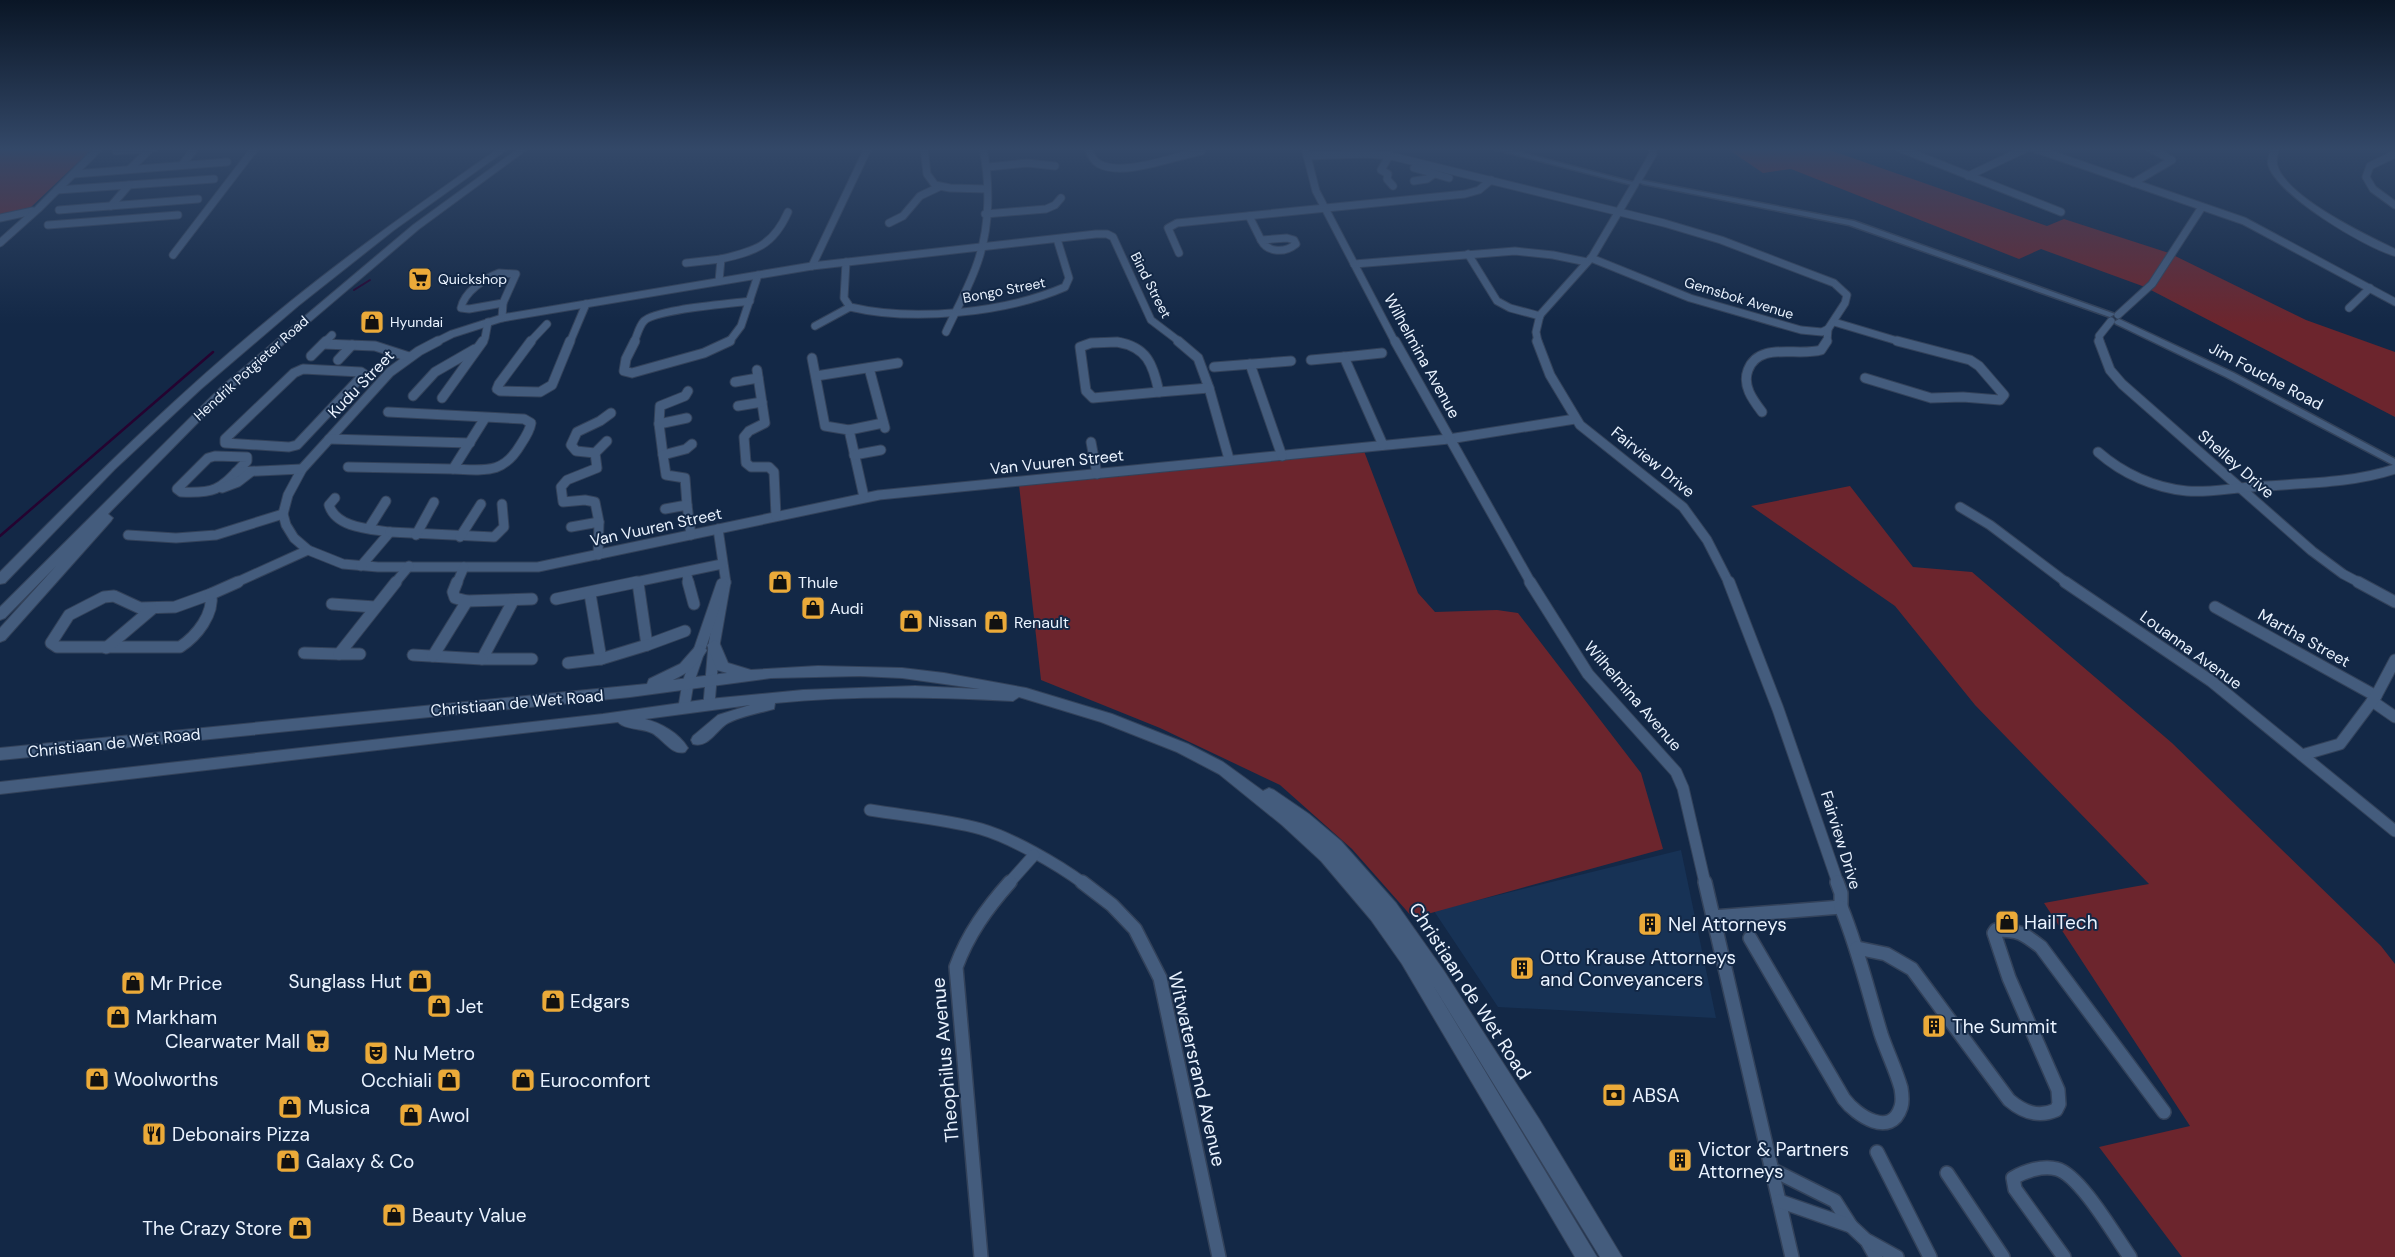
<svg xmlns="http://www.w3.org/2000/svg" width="2395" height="1257" font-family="'DM Sans',sans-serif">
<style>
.built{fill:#173255}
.green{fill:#6c252d}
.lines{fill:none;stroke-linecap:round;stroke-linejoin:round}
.stream-far1{stroke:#250330;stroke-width:2}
.stream{stroke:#250330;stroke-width:2.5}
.minor-far3-casing{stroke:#33425a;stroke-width:9}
.minor-far2-casing{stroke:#33425a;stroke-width:11}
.minor-far1-casing{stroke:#33425a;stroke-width:13}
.minor-casing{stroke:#33425a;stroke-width:16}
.tertiary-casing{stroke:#33425a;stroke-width:3}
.secondary-casing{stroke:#33425a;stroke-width:2}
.minor-far3{stroke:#445c7d;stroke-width:7}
.minor-far2{stroke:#445c7d;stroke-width:9}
.minor-far1{stroke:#445c7d;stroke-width:11}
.minor{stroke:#445c7d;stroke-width:13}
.tertiary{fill:#445c7d;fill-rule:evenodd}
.secondary{fill:#445c7d;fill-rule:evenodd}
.labels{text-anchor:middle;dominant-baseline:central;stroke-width:4;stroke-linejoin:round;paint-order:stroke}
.far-poi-label{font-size:14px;fill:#eaf3ff;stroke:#132846;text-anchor:start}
.far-street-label{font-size:14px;fill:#eaf3ff;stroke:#132846}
.street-label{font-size:16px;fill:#eaf3ff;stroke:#132846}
.poi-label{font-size:16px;fill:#eaf3ff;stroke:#132846;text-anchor:start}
.near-poi-label{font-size:19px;fill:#eaf3ff;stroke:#132846;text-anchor:start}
.near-street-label{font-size:19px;fill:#eaf3ff;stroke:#132846}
</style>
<rect width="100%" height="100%" fill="#132846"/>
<!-- built -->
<path class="built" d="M1681,850L1716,1018L1498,1007L1434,911Z"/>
<!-- green -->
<g class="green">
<path d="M0,148H93L29,209L0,215Z"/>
<path d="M1726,148H1824L2047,226L2064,219L2169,253L2306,320L2395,352V417L2145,287L2041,249L2019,259L1791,169L1763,173Z"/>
<path d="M1364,451L1418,593L1435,612L1497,610L1518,613L1641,773L1663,849L1413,918L1352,849L1280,785L1160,728L1041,680L1019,485Z"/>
<path d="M1850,486L1913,567L1972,572L2172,743L2381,946L2395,964V1257H2182L2099,1147L2190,1126L2044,903L2149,884L1975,705L1895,606L1751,506Z"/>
</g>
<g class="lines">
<!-- stream-far1 -->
<path class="stream-far1" d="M354,290L370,280"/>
<!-- stream -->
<path class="stream" d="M0,536L213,352"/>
<!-- minor-far3 casing -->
<g class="minor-far3-casing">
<g id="minor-far3">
<path d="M924,148L927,174L935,185L950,188L987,189"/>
<path d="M1088,148C1090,154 1093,161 1099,164C1124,177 1175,156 1202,151"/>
<path d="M1305,148L1316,191L1395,342"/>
<path d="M1899,148L2061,212"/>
<path d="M2033,148L2244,221L2395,302"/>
<path d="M116,151L155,148"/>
<path d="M2395,154L2370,166L2366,177L2373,189L2395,205"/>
<path d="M1307,156L1366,154L1391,156L1664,223L1721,240L1834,283L1847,295L1845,303L1828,329L1822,332L1801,330L1690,298L1591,258"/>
<path d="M1389,156L1381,170L1388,174L1387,179L1393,186"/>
<path d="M182,165L195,148"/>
<path d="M988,167L1027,163L1055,166"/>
<path d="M1414,168L1449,178"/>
<path d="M130,169L150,149"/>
<path d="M74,174L227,162"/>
<path d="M1968,176L2027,148"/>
<path d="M1638,180L1653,154L1652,148"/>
<path d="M1414,181L1427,179L1434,174"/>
<path d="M2133,183L2172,160L2149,148"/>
<path d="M57,190L214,179"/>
<path d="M111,206L129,185"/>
<path d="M59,210L198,199"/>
<path d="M985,214L1046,209L1055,205L1061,198"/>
<path d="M1249,216L1261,240"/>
<path d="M0,218L33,211"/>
<path d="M889,223L903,216L920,196L939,187"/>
<path d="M48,225L178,215"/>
<path d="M1287,238L1294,240L1296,244C1285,253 1268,253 1261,240Z"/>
<path d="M0,243L38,209L99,148"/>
<path d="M1179,253L1168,228L1177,223L1465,194L1479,190L1491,180"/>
<path d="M1468,254L1497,301L1510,308L1540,316"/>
<path d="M173,255L255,148"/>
<path d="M721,259C755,251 773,246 788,212"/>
<path d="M846,262L844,298L850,307C913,322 1005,313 1065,287L1069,278L1057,239"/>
<path d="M686,263L721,259L719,281"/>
<path d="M1354,264L1515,251L1553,255L1587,262"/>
<path d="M812,266L868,148"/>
<path d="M499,273L516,274L503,303L469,309L461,308C464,292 485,278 499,273Z"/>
<path d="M2349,308L2370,288"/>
<path d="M2118,315L2152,284L2202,207"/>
<path d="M502,318L503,303"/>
<path d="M1834,322L1901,342"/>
<path d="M815,326L850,307"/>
<path d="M946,332C957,308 971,284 979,258C990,224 990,183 983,148"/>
<path d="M325,342L332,335"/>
<path d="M436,342L452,334L502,318L812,266L1096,234H1107L1113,237L1151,320L1180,342"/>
<path d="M482,342L485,338L488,322"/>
<path d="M530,342L547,324"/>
<path d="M570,342L586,304"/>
<path d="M634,342C637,336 639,326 644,321C656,309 730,304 750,301"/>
<path d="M729,342L741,326L758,275"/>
<path d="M1101,342H1120"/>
<path d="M1538,342L1536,332L1540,315L1592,257L1635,184"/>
<path d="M1827,342L1828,329"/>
<path d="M2100,342L2099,336L2111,321"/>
</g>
</g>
<!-- minor-far2 casing -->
<g class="minor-far2-casing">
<g id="minor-far2">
<path d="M438,341L419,351L390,372L302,469L288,495L283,514L286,525L294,538L308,550L343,564L378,567H538L879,495L1449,439L1575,419"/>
<path d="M531,341L499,384L497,389L500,391L540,392L552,385L570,341"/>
<path d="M635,341L626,359L624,371L632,373L704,353L730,341"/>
<path d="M1178,341L1198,358L1209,388L1229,459"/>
<path d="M1395,341L1531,583"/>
<path d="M1537,341L1550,375L1580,425L1683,507L1707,540L1729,583"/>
<path d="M2099,341L2110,370L2122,384L2312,551L2343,574L2360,583"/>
<path d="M1117,342C1147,347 1153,364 1159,392L1093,398L1086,391L1080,347L1091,343Z"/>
<path d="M323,344L375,346L409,357"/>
<path d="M311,356L326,341"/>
<path d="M1344,357L1382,353"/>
<path d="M812,358L825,426L849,430L864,497"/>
<path d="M338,360L352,345"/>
<path d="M1311,360L1344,357L1383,445"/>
<path d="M1250,364L1282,456"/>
<path d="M1214,367L1291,361"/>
<path d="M869,368L885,428"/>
<path d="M303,369L361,372L364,374L297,445L289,447L225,443V439L294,373Z"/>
<path d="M757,370L765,423L749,431L744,437L746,463L751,467H769L774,472L776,516"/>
<path d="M816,376L898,363"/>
<path d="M1865,378L1931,398L1963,397L2000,400L2004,395L1979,366L1970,360L1897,341"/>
<path d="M735,382L758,378"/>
<path d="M1159,392L1209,388"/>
<path d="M413,396L435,372L475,349"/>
<path d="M442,398L483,341"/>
<path d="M738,406L762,402"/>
<path d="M388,412L524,419L531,423C530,430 525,438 521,444C503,475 485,470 453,469"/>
<path d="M1762,412C1753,400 1742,386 1748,370C1759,341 1797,357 1821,350L1827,341"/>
<path d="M659,424L660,406L685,396L688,391"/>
<path d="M849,430L883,423"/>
<path d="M329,439L470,443"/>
<path d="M1091,442L1097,474"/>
<path d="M2098,452C2123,474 2155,488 2187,491C2208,493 2231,488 2252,487C2299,483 2350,484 2395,469"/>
<path d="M595,453L607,441"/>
<path d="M663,455L659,424L687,418"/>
<path d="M854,455L881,450"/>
<path d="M215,456L247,457V461C221,487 220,494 181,492L177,489L208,458Z"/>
<path d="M348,467L453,469L485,418"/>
<path d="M236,472L302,469"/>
<path d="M222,488L238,482L251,472"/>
<path d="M335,498L329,505C336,528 370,529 390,532L361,566"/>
<path d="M687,505L685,478L666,475L663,455L686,449L692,444"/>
<path d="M1960,507L1990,525L2067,583"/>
<path d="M665,509L687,505L691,535"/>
<path d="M599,522L595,502L585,500L563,502L561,487L567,480L597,468L595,453L576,451L571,445L577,432L600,421L611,413"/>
<path d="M571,527L599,522L598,555"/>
<path d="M369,528L386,501"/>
<path d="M718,529L726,583"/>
<path d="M390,532L494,537L504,527L502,504"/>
<path d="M128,535L176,538L216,535L283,514"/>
<path d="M416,535L434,502"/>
<path d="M460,537L481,504"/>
<path d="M686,572L689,583"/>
<path d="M235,583L308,550"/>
<path d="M395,583L409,566"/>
<path d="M457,583L464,567"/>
<path d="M631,583L722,564"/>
</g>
</g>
<!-- minor-far1 casing -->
<g class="minor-far1-casing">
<g id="minor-far1">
<path d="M457,582L453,592L455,598L467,601L532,599"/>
<path d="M688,582L694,604"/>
<path d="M1530,582L1588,674L1676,772L1683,788L1705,883"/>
<path d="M1729,582L1778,709L1838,883"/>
<path d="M2065,582L2211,681L2395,831"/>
<path d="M2358,582L2395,602"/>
<path d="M638,583L647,645L685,631"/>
<path d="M211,594C214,614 197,636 180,647H57L51,643L69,615L104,597L114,596L140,608L175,607Z"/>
<path d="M211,594L238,582"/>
<path d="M590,594L601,659"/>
<path d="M556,599L637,582"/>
<path d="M513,601L482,659H532"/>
<path d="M332,604L375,607"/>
<path d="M2215,607L2376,696"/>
<path d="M106,648L152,609"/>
<path d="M304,653L339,654"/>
<path d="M360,654H339L396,582"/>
<path d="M413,655L482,659"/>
<path d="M433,656L467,601"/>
<path d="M568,663L601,659L647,645"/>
<path d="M2372,701L2395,717"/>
<path d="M709,704L714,645L725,582"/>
<path d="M684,707L688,683L722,584"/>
<path d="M2302,755L2340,744L2376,696L2395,660"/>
<path d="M870,810C906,816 945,819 981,829C1012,838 1057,864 1083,883"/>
<path d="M1009,883L1034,855"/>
</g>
</g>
<!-- minor casing -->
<g class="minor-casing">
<g id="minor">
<path d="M1082,882L1112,905L1135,929L1160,978L1219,1257"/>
<path d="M1705,882L1792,1257"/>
<path d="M1713,917L1841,907V893L1837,882"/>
<path d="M1750,938L1844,1099C1856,1115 1891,1139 1901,1107C1903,1101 1902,1094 1901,1088C1896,1070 1887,1052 1881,1034C1868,991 1858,948 1841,907"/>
<path d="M1857,948L1886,954L1912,969L2009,1100C2023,1112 2038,1118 2056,1110L2059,1104L2058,1090L2009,978L1994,933L1996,930C2019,930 2023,933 2041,947L2164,1112"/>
<path d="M1877,1152L1930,1257"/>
<path d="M1773,1170L1835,1201L1851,1226L1867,1241L1876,1257"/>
<path d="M1947,1173L2003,1257"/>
<path d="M1779,1201L1851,1226"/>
<path d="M1868,1241L1897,1257"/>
<path d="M981,1257L956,967C968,934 987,908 1010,882"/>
<path d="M2064,1257L2015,1189L2013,1178C2025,1171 2043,1165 2057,1169C2080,1175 2115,1236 2130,1257"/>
</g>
</g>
<!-- tertiary casing -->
<g class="tertiary-casing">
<g id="tertiary">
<path d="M1489,148H1504L1636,183L1632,185Z"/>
<path d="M1640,180L1854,221L2115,314L2110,317L2107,316L1849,225L1643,184L1639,182Z"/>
<path d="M2119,319L2234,373L2395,459V466L2226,377L2116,324L2114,322Z"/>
</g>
</g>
<!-- secondary casing -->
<g class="secondary-casing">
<g id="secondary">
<path d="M499,148H509L394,230L298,306L201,389L115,469L5,583L0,584V572C93,477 188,384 291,301C358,247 428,198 499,148Z"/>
<path d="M519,148H529L419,229L231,389L108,514L113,518L111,521L5,640L0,642V628L56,566L5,618L0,620V607L223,385L413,225Z"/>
<path d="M2271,148H2279C2278,153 2276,159 2277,164C2284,196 2366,235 2395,249V256C2365,248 2275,194 2268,164C2267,159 2270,153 2271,148Z"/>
<path d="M714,640L719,642L728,663L751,670L818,666L902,668L944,673L1026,688L1112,714L1188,744L1223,762L1263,791L1269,788L1274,790L1309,814L1341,841L1396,903L1444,971L1539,1119L1622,1257H1600L1433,985L1597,1257H1575L1402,964L1371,920L1321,861L1282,825L1219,774L1177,752L1101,722L1019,697L1013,701C933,697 855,695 775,703L774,709C760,713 742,716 728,723C717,729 708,749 693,744L691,740L693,736L718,715L750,705L645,719C661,723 679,733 688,748L685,752C672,756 663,739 652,733C642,728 625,730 618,722L0,794V782L603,714L709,699L803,690L915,686L980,689L902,678L860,676L771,678L630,697L0,760V748L647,684L649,679L680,664L695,647L700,645L707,650C698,665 688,673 673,680L727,673L717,670L707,645Z"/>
</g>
</g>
<!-- minor-far3 -->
<use href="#minor-far3" class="minor-far3"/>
<!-- minor-far2 -->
<use href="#minor-far2" class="minor-far2"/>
<!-- minor-far1 -->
<use href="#minor-far1" class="minor-far1"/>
<!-- minor -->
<use href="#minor" class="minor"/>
<!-- tertiary -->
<use href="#tertiary" class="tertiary"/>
<!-- secondary -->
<use href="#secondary" class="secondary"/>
</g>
<!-- sky -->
<linearGradient id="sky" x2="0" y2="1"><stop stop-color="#0a1626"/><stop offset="0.46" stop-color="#334868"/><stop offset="1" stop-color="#334868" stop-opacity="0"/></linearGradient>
<rect width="2395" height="324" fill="url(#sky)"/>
<!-- icons -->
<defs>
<g id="supermarket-square" transform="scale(1.25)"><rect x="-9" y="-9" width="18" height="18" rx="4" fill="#ebaa39" stroke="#132846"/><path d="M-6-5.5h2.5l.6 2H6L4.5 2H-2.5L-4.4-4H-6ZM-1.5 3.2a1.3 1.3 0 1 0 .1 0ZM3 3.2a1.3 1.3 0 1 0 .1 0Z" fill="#111"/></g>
<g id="shop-square" transform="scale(1.25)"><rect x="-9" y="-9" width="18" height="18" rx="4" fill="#ebaa39" stroke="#132846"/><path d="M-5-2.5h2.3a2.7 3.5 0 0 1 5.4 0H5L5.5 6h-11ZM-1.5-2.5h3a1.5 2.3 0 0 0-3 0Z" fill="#111"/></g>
<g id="building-square" transform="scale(1.25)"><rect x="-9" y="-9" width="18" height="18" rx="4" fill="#ebaa39" stroke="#132846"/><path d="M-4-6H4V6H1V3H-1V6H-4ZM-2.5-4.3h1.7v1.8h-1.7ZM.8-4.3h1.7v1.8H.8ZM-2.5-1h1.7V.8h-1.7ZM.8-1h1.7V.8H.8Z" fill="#111"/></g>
<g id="theatre-square" transform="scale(1.25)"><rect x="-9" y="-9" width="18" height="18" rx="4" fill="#ebaa39" stroke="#132846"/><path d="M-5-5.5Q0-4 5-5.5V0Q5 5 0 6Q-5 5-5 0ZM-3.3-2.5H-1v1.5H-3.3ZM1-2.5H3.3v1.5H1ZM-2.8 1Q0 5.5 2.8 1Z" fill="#111"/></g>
<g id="bank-square" transform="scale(1.25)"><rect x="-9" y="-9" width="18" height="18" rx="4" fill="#ebaa39" stroke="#132846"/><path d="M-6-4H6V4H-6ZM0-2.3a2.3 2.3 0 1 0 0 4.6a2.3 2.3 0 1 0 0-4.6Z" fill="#111"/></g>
<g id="restaurant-square" transform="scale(1.25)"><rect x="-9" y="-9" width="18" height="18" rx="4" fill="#ebaa39" stroke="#132846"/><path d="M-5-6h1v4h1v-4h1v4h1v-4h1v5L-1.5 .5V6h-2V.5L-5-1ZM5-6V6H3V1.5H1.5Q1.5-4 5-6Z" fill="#111"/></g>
</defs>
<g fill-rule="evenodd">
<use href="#supermarket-square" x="420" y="279"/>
<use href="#shop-square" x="372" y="322"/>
<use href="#shop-square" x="780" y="582"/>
<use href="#shop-square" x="813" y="608"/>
<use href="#shop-square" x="911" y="621"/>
<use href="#shop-square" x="996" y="622"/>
<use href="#shop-square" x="2007" y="922"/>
<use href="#building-square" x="1650" y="924"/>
<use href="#building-square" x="1522" y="968"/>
<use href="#shop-square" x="420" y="981"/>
<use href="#shop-square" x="133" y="983"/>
<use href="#shop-square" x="553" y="1001"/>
<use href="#shop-square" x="439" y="1006"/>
<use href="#shop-square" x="118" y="1017"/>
<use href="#building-square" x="1934" y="1026"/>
<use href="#supermarket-square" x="318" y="1041"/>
<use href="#theatre-square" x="376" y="1053"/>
<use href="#shop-square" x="97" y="1079"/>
<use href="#shop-square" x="449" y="1080"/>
<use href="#shop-square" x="523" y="1080"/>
<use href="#bank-square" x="1614" y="1095"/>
<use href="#shop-square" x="290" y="1107"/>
<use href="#shop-square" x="411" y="1115"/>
<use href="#restaurant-square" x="154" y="1134"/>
<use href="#building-square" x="1680" y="1160"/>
<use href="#shop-square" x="288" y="1161"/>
<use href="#shop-square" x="394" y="1215"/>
<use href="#shop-square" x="300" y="1228"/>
</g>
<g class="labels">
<!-- far-poi labels -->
<g class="far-poi-label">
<text x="438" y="279">Quickshop</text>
<text x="390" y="322">Hyundai</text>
</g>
<!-- far-street labels -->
<g class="far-street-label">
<text transform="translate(1151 285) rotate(63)">Bind Street</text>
<text transform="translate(1004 290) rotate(-11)">Bongo Street</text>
<text transform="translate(1739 298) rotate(17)">Gemsbok Avenue</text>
<text transform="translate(251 368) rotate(-42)">Hendrik Potgieter Road</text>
</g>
<!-- street labels -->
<g class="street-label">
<text transform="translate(1422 356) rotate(61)">Wilhelmina Avenue</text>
<text transform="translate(2266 376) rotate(28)">Jim Fouche Road</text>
<text transform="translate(361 384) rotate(-46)">Kudu Street</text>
<text transform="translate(1057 462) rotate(-6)">Van Vuuren Street</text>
<text transform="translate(1653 462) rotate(39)">Fairview Drive</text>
<text transform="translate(2236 464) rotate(41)">Shelley Drive</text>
<text transform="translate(656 527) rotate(-12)">Van Vuuren Street</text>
<text transform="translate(2304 638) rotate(29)">Martha Street</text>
<text transform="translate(2191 650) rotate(36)">Louanna Avenue</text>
<text transform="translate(1633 696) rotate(49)">Wilhelmina Avenue</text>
<text transform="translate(517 703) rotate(-5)">Christiaan de Wet Road</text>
<text transform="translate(114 743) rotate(-6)">Christiaan de Wet Road</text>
<text transform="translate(1841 840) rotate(73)">Fairview Drive</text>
</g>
<!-- poi labels -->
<g class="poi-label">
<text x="798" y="582">Thule</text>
<text x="830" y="608">Audi</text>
<text x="928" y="621">Nissan</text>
<text x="1014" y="622">Renault</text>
</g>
<!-- near-poi labels -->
<g class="near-poi-label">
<text x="2024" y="922">HailTech</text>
<text x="1668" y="924">Nel Attorneys</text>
<text x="1540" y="957">Otto Krause Attorneys<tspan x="1540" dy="22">and Conveyancers</tspan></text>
<text x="402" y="981" text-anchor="end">Sunglass Hut</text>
<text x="150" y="983">Mr Price</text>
<text x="570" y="1001">Edgars</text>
<text x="456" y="1006">Jet</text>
<text x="136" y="1017">Markham</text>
<text x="1952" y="1026">The Summit</text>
<text x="300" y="1041" text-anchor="end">Clearwater Mall</text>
<text x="394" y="1053">Nu Metro</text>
<text x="114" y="1079">Woolworths</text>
<text x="432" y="1080" text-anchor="end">Occhiali</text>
<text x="540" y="1080">Eurocomfort</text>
<text x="1632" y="1095">ABSA</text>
<text x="308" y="1107">Musica</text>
<text x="428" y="1115">Awol</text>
<text x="172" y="1134">Debonairs Pizza</text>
<text x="1698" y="1149">Victor &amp; Partners<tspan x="1698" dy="22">Attorneys</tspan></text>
<text x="306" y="1161">Galaxy &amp; Co</text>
<text x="412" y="1215">Beauty Value</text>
<text x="282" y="1228" text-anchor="end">The Crazy Store</text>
</g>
<!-- near-street labels -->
<g class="near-street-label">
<text transform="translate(1470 991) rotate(57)">Christiaan de Wet Road</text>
<text transform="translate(945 1060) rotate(-95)">Theophilus Avenue</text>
<text transform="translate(1197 1069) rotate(77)">Witwatersrand Avenue</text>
</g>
</g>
</svg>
